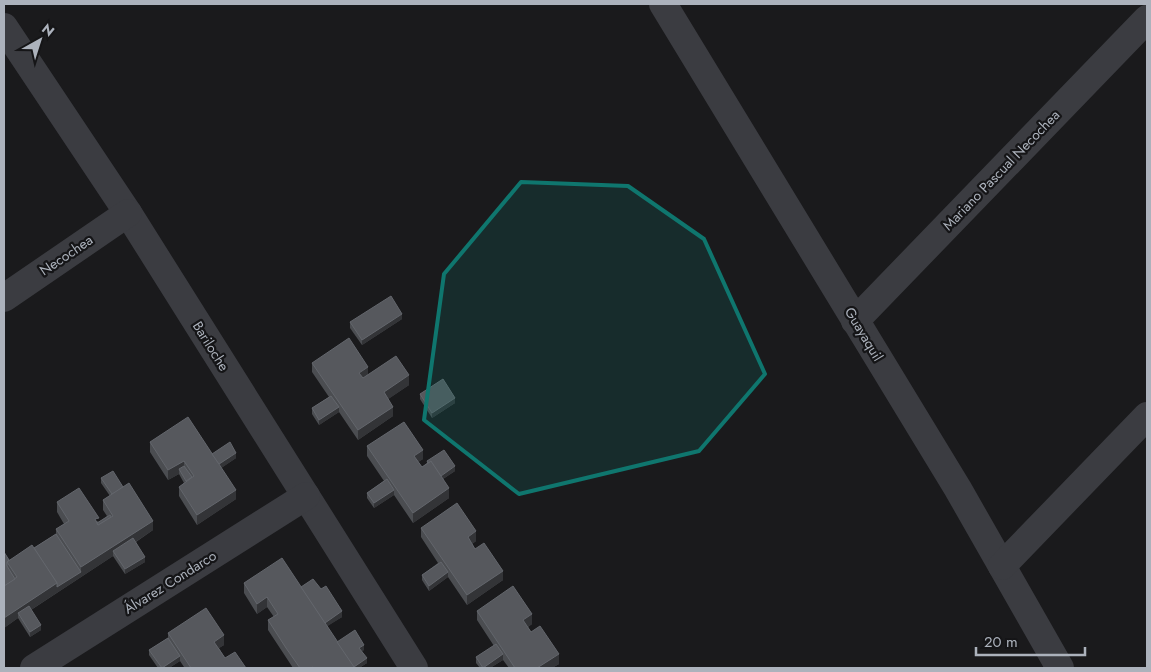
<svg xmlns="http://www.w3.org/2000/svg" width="1151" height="672" font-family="Jost,sans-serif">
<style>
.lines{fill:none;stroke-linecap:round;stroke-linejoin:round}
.minor{stroke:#3b3c41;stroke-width:28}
.wall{fill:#4b4d51}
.shaded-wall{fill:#333437}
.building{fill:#56585d;stroke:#63666c}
.marked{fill:#0f766e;fill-opacity:0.2;stroke:#0f766e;stroke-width:4;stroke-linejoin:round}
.labels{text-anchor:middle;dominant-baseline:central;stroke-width:4.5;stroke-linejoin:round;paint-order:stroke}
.street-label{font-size:14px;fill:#acb2bc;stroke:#151517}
</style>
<rect width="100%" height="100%" fill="#1a1a1c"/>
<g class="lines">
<!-- minor -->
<g class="minor">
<path d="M663,4L958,489L1060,668"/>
<path d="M4,27L128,213L414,668"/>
<path d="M4,298L128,213"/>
<path d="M855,321L1147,19"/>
<path d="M1002,566L1147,416"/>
<path d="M34,668L306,496"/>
</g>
</g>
<!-- wall -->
<g class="wall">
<path d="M402,319L362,345L350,328V322Z"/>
<path d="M312,363L368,375L409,385L388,399L393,416L358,440L339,412L319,425L312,414V408L329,397L312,372Z"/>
<path d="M420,394L455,403L432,418L420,399Z"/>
<path d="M150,442L236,458L221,468L236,499L197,525L179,496V487L184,483L179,474L168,480L150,452Z"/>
<path d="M367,446L423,459L418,462L422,467L427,463V461L455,471L443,479L449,498L413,523L394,495L374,508L367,498V493L384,481L367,456Z"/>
<path d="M101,478L153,530L136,542L145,562L125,574L113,556L31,610L41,630L30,637L18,618L4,628V552L9,560L34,548L56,534V529L64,524L57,512V502L99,522L107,516L103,510V500L110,496L101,483Z"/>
<path d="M421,528L476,541L472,544L475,549L503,580L467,605L448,577L429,591L422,580V575L438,563L421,537Z"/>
<path d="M244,583L301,587L321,589L342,617L327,626L337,642L364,650L362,651L367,663L359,668H293L268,630V620L274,617L267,607L257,614L244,593Z"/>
<path d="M477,611L532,624L528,627L531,632L559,664L552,668H509L503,660L490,668H480L476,663V657L494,646L477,620Z"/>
<path d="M168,633L224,645L219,648L225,658L246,668H183L184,667L180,661L169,668H158L149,655V650L168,638Z"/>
</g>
<!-- shaded-wall -->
<g class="shaded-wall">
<path d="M402,314V319L362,345V340Z"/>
<path d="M368,367V377L359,383V373Z"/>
<path d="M409,375V385L384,402V392Z"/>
<path d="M455,398V403L432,418V413Z"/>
<path d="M339,407V412L319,425V420Z"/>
<path d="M393,407V416L358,440V430Z"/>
<path d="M423,450V459L414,465V456Z"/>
<path d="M236,453V458L217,471V466Z"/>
<path d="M184,461V471L179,469V474L168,480V470Z"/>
<path d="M455,466V471L438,482V477Z"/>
<path d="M449,488V498L413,523V513Z"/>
<path d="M236,490V499L197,525V515Z"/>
<path d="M394,490V495L374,508V503Z"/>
<path d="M153,521V530L116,555L113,551V556L81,577V567Z"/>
<path d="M476,531V541L468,547V537Z"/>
<path d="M145,557V562L125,574V569Z"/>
<path d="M503,571V580L467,605V595Z"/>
<path d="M81,572V577L20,617L18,613V618L4,628V618L57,583Z"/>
<path d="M448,572V577L429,591V586Z"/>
<path d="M267,597V607L257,614V604Z"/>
<path d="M342,611V617L323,629V624Z"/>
<path d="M532,614V624L523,630V620Z"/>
<path d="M41,625V630L30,637V632Z"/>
<path d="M224,635V645L214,651V642Z"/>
<path d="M364,645V650L359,653V648Z"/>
<path d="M503,654V660L490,668H483Z"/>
<path d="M559,654V664L552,668H537Z"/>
<path d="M180,656V661L169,668H162Z"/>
<path d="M367,658V663L359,668H352Z"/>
</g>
<!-- building -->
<g class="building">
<path d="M391,296L402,314L362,340L350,322Z"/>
<path d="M349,338L368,367L359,373L363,378L396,356L409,375L384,392L393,407L358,430L312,363Z"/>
<path d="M443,379L455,398L432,413L420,394Z"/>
<path d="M331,396L339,407L319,420L312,408Z"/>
<path d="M188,417L236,490L197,515L179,487L194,476L184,461L168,470L150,442Z"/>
<path d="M404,422L423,450L414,456L422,467L431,461L449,488L413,513L367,446Z"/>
<path d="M230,442L236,453L219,464L212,454Z"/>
<path d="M444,450L455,466L441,476L431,461L428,463L427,461Z"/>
<path d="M184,466L192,477L186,481L179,469Z"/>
<path d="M113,471L123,487L112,494L101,478Z"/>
<path d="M387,479L394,490L374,503L367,493Z"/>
<path d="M129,483L153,521L81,567L56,529L69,521L57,502L79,488L99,518L95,519L98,525L113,516L103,500Z"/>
<path d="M457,503L476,531L468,537L475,549L484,543L503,571L467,595L421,528Z"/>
<path d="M110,515L111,517L98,525L97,523Z"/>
<path d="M56,534L81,572L57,587V583L34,548Z"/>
<path d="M133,538L145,557L125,569L113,551Z"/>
<path d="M32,545L57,583L4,618V586L17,577L7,562Z"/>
<path d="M4,552L9,560L7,562V566L15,579L4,586Z"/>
<path d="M282,558L355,668H314L313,667L311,668H300L286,648L268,620L278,614L267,597L257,604L244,583Z"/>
<path d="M441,562L448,572L429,586L422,575Z"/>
<path d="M313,579L321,589L326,586L342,611L325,623L301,587Z"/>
<path d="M513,586L532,614L523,620L531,632L540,626L559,654L537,668H515L477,611Z"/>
<path d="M29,606L41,625L30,632L18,613Z"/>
<path d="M206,608L224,635L214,642L225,658L235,652L246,668H191L168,633Z"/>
<path d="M355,630L364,645L359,648L367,658L354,667L337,642Z"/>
<path d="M168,638L180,656L162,668L149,650Z"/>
<path d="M496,644L503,654L483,668L476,657Z"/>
</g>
<!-- marked area -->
<path class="marked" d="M521,182L628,186L704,239L765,374L699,451L519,494L424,420L444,274Z"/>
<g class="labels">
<!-- street labels -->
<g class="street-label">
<text transform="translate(1001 170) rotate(-46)">Mariano Pascual Necochea</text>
<text transform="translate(66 255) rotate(-34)">Necochea</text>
<text transform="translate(864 334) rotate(59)">Guayaquil</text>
<text transform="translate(211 346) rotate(58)">Bariloche</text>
<text transform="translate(170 582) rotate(-32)">Álvarez Condarco</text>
</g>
</g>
<!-- border -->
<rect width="1151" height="672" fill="none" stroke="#acb2bc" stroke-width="10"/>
<!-- north arrow -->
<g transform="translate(40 40) rotate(39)" stroke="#151517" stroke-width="4" paint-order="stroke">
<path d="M0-4L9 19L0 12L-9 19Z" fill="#acb2bc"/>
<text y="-8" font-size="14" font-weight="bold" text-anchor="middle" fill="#acb2bc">N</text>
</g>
<!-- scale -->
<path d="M976 647v8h109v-8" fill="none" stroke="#acb2bc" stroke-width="2.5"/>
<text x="984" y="647" font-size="15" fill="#acb2bc" stroke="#151517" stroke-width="4" paint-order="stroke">20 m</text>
</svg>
